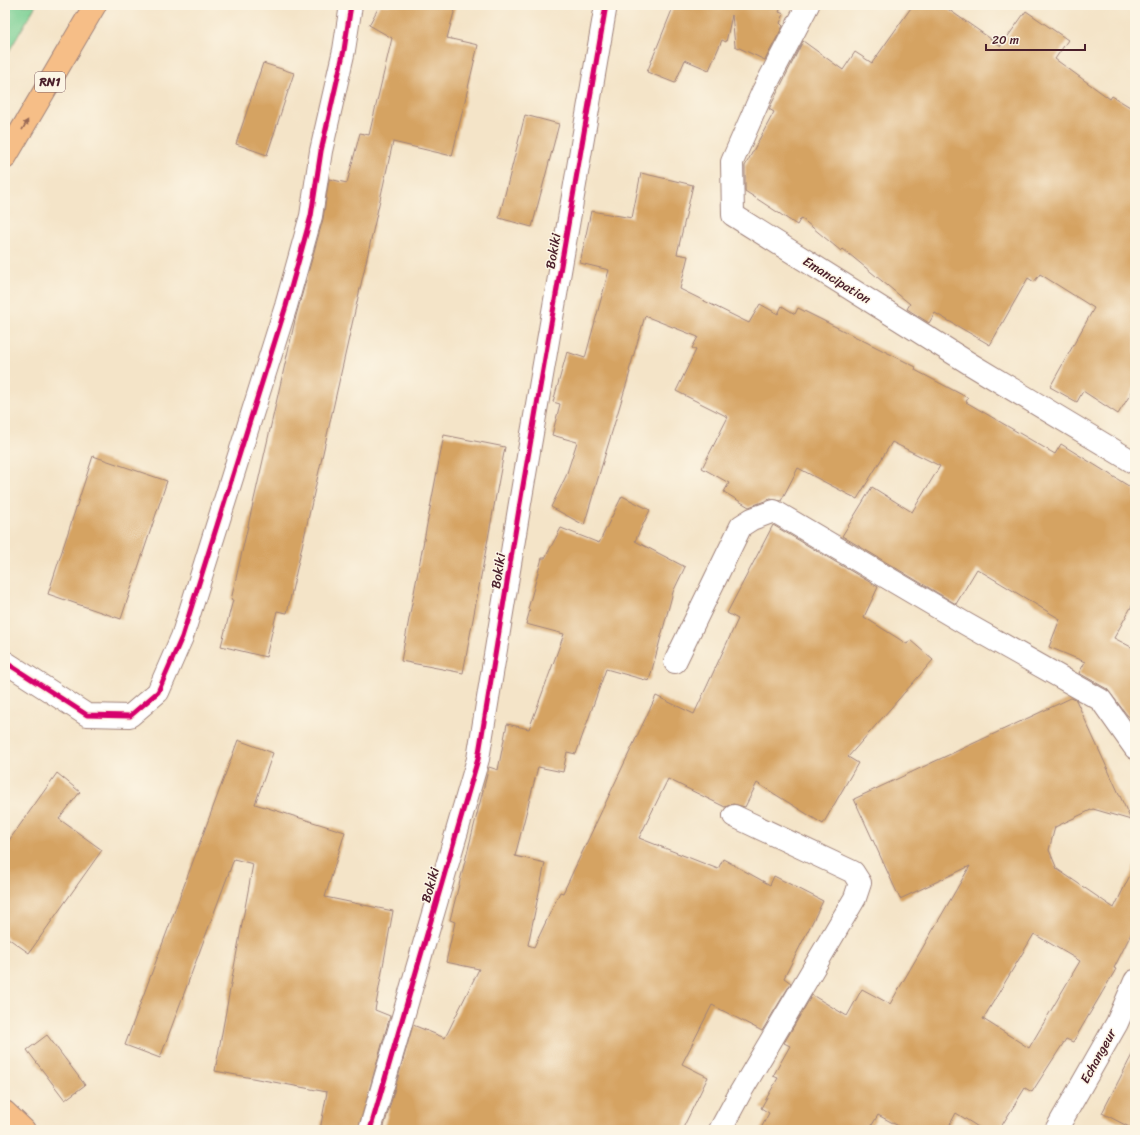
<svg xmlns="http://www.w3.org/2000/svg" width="1140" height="1135" font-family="Sriracha,sans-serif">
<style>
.green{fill:#7ad094;stroke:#627860}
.building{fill:#d5a362;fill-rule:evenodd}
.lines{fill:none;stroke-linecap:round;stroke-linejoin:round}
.minor-casing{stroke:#9f827a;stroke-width:24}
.highway-casing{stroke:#9f827a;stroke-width:24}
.minor{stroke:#fff;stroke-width:22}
.highway{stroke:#f6be87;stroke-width:22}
.cycleway-casing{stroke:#fcf5e5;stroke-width:8}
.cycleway{stroke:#d6006c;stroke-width:5}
.oneway{fill:#976754}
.labels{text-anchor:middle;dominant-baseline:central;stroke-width:3;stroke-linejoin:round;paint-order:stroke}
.shield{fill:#fcf5e5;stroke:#7f5f63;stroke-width:1}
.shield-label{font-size:12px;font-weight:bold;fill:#4a1f2b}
.street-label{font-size:13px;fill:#4a1f2b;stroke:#fcf5e5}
</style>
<rect width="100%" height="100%" fill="#fcf5e5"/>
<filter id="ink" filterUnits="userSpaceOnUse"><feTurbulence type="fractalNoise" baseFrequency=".025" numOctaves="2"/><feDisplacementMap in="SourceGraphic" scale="8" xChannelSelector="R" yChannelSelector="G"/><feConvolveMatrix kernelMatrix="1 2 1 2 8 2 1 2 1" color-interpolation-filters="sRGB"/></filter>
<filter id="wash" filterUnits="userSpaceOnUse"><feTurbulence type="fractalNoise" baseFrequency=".012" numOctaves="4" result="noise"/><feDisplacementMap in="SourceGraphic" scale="16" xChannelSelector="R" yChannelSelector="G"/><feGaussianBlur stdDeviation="0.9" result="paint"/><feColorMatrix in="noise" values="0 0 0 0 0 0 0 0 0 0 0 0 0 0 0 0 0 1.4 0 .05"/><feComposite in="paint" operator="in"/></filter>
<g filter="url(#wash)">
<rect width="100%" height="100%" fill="#f4e4c8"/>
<!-- green -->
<path class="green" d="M5,5H36L5,58Z"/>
<g id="blocks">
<!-- building -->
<g class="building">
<path d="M380,5H456L447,38L478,45L452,156L393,142L287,613L277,611L266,657L221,646L233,600H231L296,316L323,219L329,179L347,183L360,133L369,135L392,38L369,25Z"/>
<path d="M674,5H782L779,12L784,14L780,23L783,26L765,60L735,46L732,15L726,42L722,40L709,70L685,60L675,83L647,72Z"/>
<path d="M913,5H942L1001,46L1026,11L1068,40L1055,59L1110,99L1112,96L1135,110V387L1118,414L1083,391L1077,402L1050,387L1094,308L1040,274L1034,282L1028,278L990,345L935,313L929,323L907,309L910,304L843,249L841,251L801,218L797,225L745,191V166L774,112L769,109L803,41L843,70L855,52L872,63Z"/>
<path d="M263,63L294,73L267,155L236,144Z"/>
<path d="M525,115L559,124L532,227L499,218Z"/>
<path d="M641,173L693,185L677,254L688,256L680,289L749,323L760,304L778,314L782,306L795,314L798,308L916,367L915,370L968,398L966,402L1055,454L1061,444L1135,490V600L1114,638L1135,649V721L1127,715L1107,689L1079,673L1085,662L1049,647L1060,619L977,569L956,604L842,536L872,487L912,512L940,466L892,442L857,499L798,468L781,501L770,499L749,507L724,492L729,483L702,468L728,417L676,391L696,350L692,348L698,337L645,316L629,371L630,372L584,525L551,507L566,476L577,442L552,435L560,404L553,402L567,352L585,358L609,270L580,263L591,211L632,218Z"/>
<path d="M444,435L505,447L463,673L401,661Z"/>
<path d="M93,456L167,481L121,619L48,594Z"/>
<path d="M622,496L650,510L635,541L685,567L673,592L649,681L606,669L576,754L567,752L563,772L538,767L515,856L545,863L528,945L534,947L560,892L563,893L656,696L694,714L738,619L727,613L773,525L878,587L864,617L907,644L910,640L933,660L848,757L858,763L823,824L757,783L745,807L733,804L725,807L668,779L639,838L718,869L723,859L770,885L774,876L823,901L784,978L791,983L762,1031L712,1005L682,1064L708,1077L682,1130H383L413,1025L445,1038L479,969L446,962L455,922L450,920L489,767L498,770L507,724L529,729L564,634L526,624L530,610L528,609L542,558H545L561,528L599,543Z"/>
<path d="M1071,698L1076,700L1131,820L1093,809L1055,827L1049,850L1057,869L1114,908L1135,865V926L1114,968L1116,969L1073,1042L1066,1039L1032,1092L1025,1088L999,1130H983L956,1113L947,1130H906L878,1115L869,1130H760L769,1113L761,1108L778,1078L773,1076L790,1046L784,1043L812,995L847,1016L862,989L890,1004L970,866L900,899L854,799ZM1034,934L1080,961L1029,1048L983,1019Z"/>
<path d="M238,740L273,753L255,804L345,832L325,897L393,911L375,1010L390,1016L358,1130H320L327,1092L215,1071L253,864L234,859L160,1058L125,1045Z"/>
<path d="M57,773L80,792L59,819L102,850L29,953L5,936V846Z"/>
<path d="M47,1035L85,1085L65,1100L27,1050Z"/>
<path d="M1135,1049V1130L1102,1113Z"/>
</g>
</g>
</g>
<g filter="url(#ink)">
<use href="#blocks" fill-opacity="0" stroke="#9f827a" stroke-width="1"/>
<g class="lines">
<!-- minor casing -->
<g class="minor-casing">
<g id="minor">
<path d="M808,5L763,91L732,162L733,215L972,365L1135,463"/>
<path d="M5,662L87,715L130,716L158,692L182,637L286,306L311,216L321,151L344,50L351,5"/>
<path d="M675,662L741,526L752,519L774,511L966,624L1101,700L1135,748"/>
<path d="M370,1130L478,759L520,503L606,5"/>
<path d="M720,1130L740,1093L855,898L860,883L853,872L734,816"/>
<path d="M1056,1130L1117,1023L1135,981"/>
</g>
</g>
<!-- highway casing -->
<g class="highway-casing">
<g id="highway">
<path d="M5,158L95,5"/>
<path d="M5,1112L24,1130"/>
</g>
</g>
<!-- minor -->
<use href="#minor" class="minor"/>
<!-- highway -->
<use href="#highway" class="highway"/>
<!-- cycleway casing -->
<g class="cycleway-casing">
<g id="cycleway">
<path d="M5,662L87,715L130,716L158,692L182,637L286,306L311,216L321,151L344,50L351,5"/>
<path d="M370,1130L478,759L520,503L606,5"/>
</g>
</g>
<!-- cycleway -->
<use href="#cycleway" class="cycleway"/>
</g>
<!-- one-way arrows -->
<defs><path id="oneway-solid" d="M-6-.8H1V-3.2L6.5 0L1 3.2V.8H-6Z"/></defs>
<use class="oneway" href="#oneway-solid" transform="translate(25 125) rotate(-60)"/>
</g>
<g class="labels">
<!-- shield labels -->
<rect class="shield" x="35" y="72" width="30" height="20" rx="3"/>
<g class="shield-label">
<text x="50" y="82">RN1</text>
</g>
<!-- street labels -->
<g class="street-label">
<text transform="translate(553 251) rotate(-80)">Bokiki</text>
<text transform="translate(837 280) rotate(32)">Emancipation</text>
<text transform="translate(498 571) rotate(-81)">Bokiki</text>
<text transform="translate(430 885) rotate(-74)">Bokiki</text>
<text transform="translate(1098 1056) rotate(-61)">Echangeur</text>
</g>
</g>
<!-- margin -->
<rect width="1140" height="1135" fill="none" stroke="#fcf5e5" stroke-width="20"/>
<!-- scale -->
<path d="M986 44v6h99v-6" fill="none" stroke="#4a1f2b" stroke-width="2"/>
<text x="992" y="44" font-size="12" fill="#4a1f2b" stroke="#fcf5e5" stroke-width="3" paint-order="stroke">20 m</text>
</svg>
